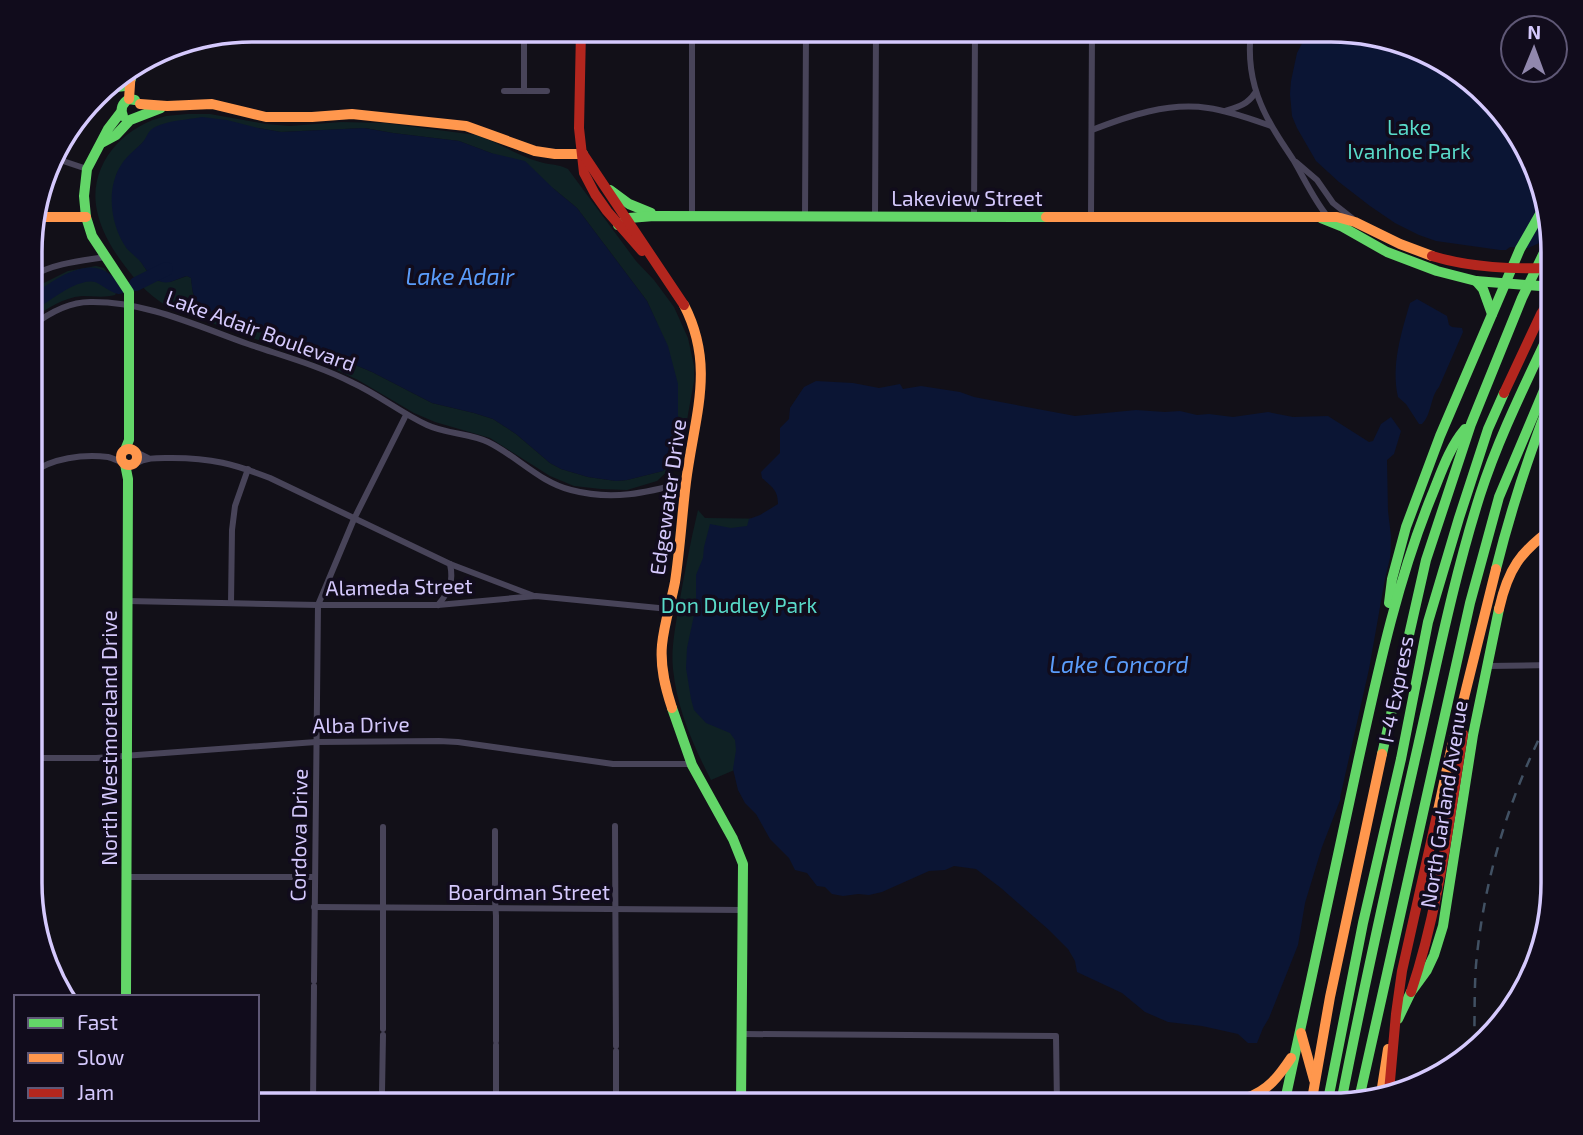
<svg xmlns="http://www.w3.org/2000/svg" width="1583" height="1135" font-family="'Exo 2',sans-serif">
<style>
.green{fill:#0f2124;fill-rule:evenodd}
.water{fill:#0b1534}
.pier{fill:#121018}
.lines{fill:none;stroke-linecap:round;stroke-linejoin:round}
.river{stroke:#0b1534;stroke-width:14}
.street{stroke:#484459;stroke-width:6}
.fast{stroke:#63d668;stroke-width:10}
.slow{stroke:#ff974d;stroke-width:10}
.jam{stroke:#b3261e;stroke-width:10}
.rail{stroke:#415163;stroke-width:2.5;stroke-dasharray:10 9;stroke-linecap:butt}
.labels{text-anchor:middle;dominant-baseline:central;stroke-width:7;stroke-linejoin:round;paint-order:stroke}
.park-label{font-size:21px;fill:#59dac9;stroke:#110c1c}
.street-label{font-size:21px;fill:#d5c9fd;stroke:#110c1c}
.water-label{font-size:23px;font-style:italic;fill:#5a9cfa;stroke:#110c1c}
.rim{fill:none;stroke:#d5c9fd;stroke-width:3.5}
</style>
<rect width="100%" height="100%" fill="#121018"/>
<!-- green -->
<g class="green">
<path d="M187,114H210L266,124L290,126L341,122L385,123L476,135C498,142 518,156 540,162C550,165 559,164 568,169L636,261L654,280L674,307L688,338L694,366V381L685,431L676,463L657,481L627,490L601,489L574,486L550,476L490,438L435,422L414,413L358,380L324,364L168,307C146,293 134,279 119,258C110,245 102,231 98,215C85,168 122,126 166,116C173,115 180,115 187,114ZM258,128L281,132L365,128L393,133L459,141L491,153L554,189L577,208L647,301L657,323L674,448L668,463L663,471L627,480L616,481L588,477L561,469L550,463L516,434L493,419L474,413L432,403L372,372L277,332L203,309L193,294L191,278L187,276L170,282L158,281L151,277L141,262L116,175L123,163L145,140Z"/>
<path d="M96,266L104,268L117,286V291L115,295C104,298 93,296 82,296C62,298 48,308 32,319V289L68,271Z"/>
<path d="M698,510L705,518L799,519L746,765L711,780C693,745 677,709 673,669C671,649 675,630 678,610C684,576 690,543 698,510Z"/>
</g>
<!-- water -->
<g class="water">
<path d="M1309,30H1345L1403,42L1467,76L1530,153L1553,237L1528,248L1510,247L1506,250H1500L1436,241L1419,235L1395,223L1370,206L1339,182L1316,161L1297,128L1292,116L1290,94L1291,81L1297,53Z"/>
<path d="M202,117L227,120L258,128L281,132L364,128L393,133L459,141L491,153L525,161L554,189L577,208L647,301L668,346L678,384V419L674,448L668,463L663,471L627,480L616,481L588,477L561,469L550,463L516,434L493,419L474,413L432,403L372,372L277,332L203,309C193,300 192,290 191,278L187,276C178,278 171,284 162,282C150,279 146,268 139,260C135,256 131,253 127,249C110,225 105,187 123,162C128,155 136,149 142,143C147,138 147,131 155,127C169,120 187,120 202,117Z"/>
<path d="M1417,299L1447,316L1449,325L1452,327L1462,328L1463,332L1439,387C1430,397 1432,414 1422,424H1419L1406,404L1398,397C1391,365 1401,334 1410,303Z"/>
<path d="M816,381L853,383L879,388L900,384L903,389L921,386L960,392L974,397L1075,416L1136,410L1165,412L1180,411L1197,415L1209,414L1233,417L1268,412L1293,417L1328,416L1369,442L1373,441L1381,424L1391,417L1401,431L1394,454L1387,460L1388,511L1391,536L1389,626L1344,790L1322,847L1305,903L1298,945L1269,1018L1263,1028L1257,1043H1248L1238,1034L1202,1026L1168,1022L1145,1012L1122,993L1077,972L1075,961L1068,949L1049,930L1001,888L976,869L954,866L945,870L929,871L882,892L869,895L858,894L843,896L832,894L825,887L817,886L807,873L795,870L789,858L770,839L756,814L745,803L738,790L733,769L736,750L735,740L730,733L706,723L694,710L691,699L686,668L687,648L696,606V575L703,558L704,547L710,524L731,528L747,526L749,519L760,515L778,504C778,490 772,487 762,478L761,472L780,453V428L789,419L790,408L804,387Z"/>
</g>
<!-- pier -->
<path class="pier" d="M1394,541L1393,626L1344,799L1340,798L1369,669L1385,579Z"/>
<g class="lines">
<!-- river -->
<g class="river">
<path d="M136,284L166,269"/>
<path d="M32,304C48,293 79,268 99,276C106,279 111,285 119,287"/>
</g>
<!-- street -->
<g class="street">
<path d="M692,30V216"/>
<path d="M1251,30C1246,72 1257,104 1279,138C1284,146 1289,153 1294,161C1305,180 1314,200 1328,217"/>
<path d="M504,91H547"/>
<path d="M524,91V30"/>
<path d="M1225,111C1238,107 1247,105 1255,93"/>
<path d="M1092,130C1128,116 1168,102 1208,108C1230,111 1251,119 1271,126"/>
<path d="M54,158L87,169"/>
<path d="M1296,162L1317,180L1333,203L1352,218"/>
<path d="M805,216L806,30"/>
<path d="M875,216L876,30"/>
<path d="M974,216L975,30"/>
<path d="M1091,216L1092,30"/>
<path d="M32,276C55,263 80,261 105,257"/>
<path d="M32,326C49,313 68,302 90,302C145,301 197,326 248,344C283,356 320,366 353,383C379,395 401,413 427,425C446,434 469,433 488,442C517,456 539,482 571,490C612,501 646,493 686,482"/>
<path d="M136,452L148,458"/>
<path d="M135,464C147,457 158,458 172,458C212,458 234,464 270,478L450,564L534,596"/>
<path d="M32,473C52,458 83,454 108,457C113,458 118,461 124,463"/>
<path d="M128,601L318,605H438L536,596L669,609"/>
<path d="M231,603L232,530L235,506L248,469"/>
<path d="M438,605C449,592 454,582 450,564"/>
<path d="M1487,666L1553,665"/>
<path d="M32,758H96L316,742L439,741L458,742L613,764H690"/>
<path d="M615,826L616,1046"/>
<path d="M495,831V900L496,916V1041"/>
<path d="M126,877H314"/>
<path d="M314,907L744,910"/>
<path d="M314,981L318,605L354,519L406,415"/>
<path d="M383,1029V827"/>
<path d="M743,1034L1056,1036L1057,1105"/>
<path d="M383,1035L382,1092L385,1105"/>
<path d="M313,1105L314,986"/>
<path d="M496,1105V1045"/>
<path d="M616,1105V1051"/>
</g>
<!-- fast -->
<g class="fast">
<path d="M116,87L125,86L131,79"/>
<path d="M121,112L108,129L87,169L84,196L86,217L92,236L129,292V440L125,450"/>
<path d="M123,116C120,109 122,103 129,99L135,100"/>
<path d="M103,142L116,135L130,120L161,108"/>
<path d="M610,190L629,204L651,213"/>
<path d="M1321,218L1341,226L1387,252L1437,271L1476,281L1553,287"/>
<path d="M618,225L629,218L654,216L1046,217"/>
<path d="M1476,281L1483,289L1492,314"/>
<path d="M125,464L128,479L126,997"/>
<path d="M1496,569C1511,509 1530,451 1553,393"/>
<path d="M1389,603L1392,579L1406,527L1440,436L1520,249L1544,207"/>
<path d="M672,708L692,765L733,839L743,864L741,1105"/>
<path d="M1382,754L1426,560L1471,424L1522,298L1552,236"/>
<path d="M1398,1019L1411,992L1427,970L1434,955L1443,926L1473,735L1499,609"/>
<path d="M1359,1099L1470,603L1499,497L1553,369"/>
<path d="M1341,1103C1364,984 1391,865 1418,746C1437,662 1454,577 1480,495C1499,436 1527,381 1553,325"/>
<path d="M1100,1105L1163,1101H1318"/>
<path d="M1284,1105C1308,990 1333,876 1358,762C1378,671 1397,581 1432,495C1441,473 1449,448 1465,429"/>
<path d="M1327,1105L1363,923L1401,759L1428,622L1459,518L1488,429L1504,393"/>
</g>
<!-- slow -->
<g class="slow">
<path d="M129,99L131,70"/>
<path d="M140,104L167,106L212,104L266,117H312L352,114L466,126L535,151L555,154H583"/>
<path d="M34,217H86"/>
<path d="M1046,217H1337L1355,222L1400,244L1432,256"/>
<circle cx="129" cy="457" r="8"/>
<path d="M1499,609C1508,569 1520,552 1553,528"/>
<path d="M672,708C665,687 660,667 662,645C664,624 671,603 675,582C680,549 682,515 686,482C694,417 716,367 684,305"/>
<path d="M1437,815L1451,750L1496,569"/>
<path d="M1301,1033L1314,1080"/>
<path d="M1381,1094L1388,1049"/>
<path d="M1246,1098C1268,1091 1279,1076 1291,1058"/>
<path d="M1311,1105L1330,997L1382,754"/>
</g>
<!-- jam -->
<g class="jam">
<path d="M581,30L579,128L584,173L595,194L607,211L642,251"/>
<path d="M583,154L684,305"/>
<path d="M1432,256C1472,268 1512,269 1553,268"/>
<path d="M1504,393L1541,314L1553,296"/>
<path d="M1411,992C1439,909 1449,820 1463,734"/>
<path d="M1389,1092L1396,1014L1402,971L1437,815"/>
</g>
<!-- rail -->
<path class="rail" d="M1474,1045C1475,1019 1474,992 1476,965C1484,876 1511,790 1553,711"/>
</g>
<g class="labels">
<!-- park labels -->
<g class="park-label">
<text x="1409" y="126">Lake<tspan x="1409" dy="24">Ivanhoe Park</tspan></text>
<text x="739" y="604">Don Dudley Park</text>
</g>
<!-- street labels -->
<g class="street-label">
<text x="967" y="197">Lakeview Street</text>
<text transform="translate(261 330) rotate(20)">Lake Adair Boulevard</text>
<text transform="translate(667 497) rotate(-82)">Edgewater Drive</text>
<text transform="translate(399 586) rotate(-1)">Alameda Street</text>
<text transform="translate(1395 689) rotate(-79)">I-4 Express</text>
<text transform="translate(361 724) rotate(-1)">Alba Drive</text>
<text transform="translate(108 738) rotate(-90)">North Westmoreland Drive</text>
<text transform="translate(1443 804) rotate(-81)">North Garland Avenue</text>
<text transform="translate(298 835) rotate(-89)">Cordova Drive</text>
<text x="529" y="891">Boardman Street</text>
</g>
<!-- water labels -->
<g class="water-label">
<text x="460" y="276">Lake Adair</text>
<text x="1119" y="664">Lake Concord</text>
</g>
</g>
<!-- crop -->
<path d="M0 0H1583V1135H0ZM252 42H1331A210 210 0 0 1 1541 252V883A210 210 0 0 1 1331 1093H252A210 210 0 0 1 42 883V252A210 210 0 0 1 252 42Z" fill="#110c1c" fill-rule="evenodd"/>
<path class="rim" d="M252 42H1331A210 210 0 0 1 1541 252V883A210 210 0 0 1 1331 1093H252A210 210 0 0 1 42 883V252A210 210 0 0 1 252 42Z"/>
<!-- legend -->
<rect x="14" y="995" width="245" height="126" fill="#110c1c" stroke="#5f5876" stroke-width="2"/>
<rect x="28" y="1018" width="35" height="10" fill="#63d668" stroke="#5f5876" stroke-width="2"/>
<text x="77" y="1030" font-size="21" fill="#d5c9fd">Fast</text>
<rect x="28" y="1053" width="35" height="10" fill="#ff974d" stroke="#5f5876" stroke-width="2"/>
<text x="77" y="1065" font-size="21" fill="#d5c9fd">Slow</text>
<rect x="28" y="1088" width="35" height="10" fill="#b3261e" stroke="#5f5876" stroke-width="2"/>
<text x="77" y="1100" font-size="21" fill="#d5c9fd">Jam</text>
<!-- north arrow -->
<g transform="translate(1534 49) rotate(1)"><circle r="33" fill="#110c1c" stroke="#5f5876" stroke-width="2"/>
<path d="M0-5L12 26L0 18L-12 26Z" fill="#9188ad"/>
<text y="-10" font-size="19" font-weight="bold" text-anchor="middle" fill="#d5c9fd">N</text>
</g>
</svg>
